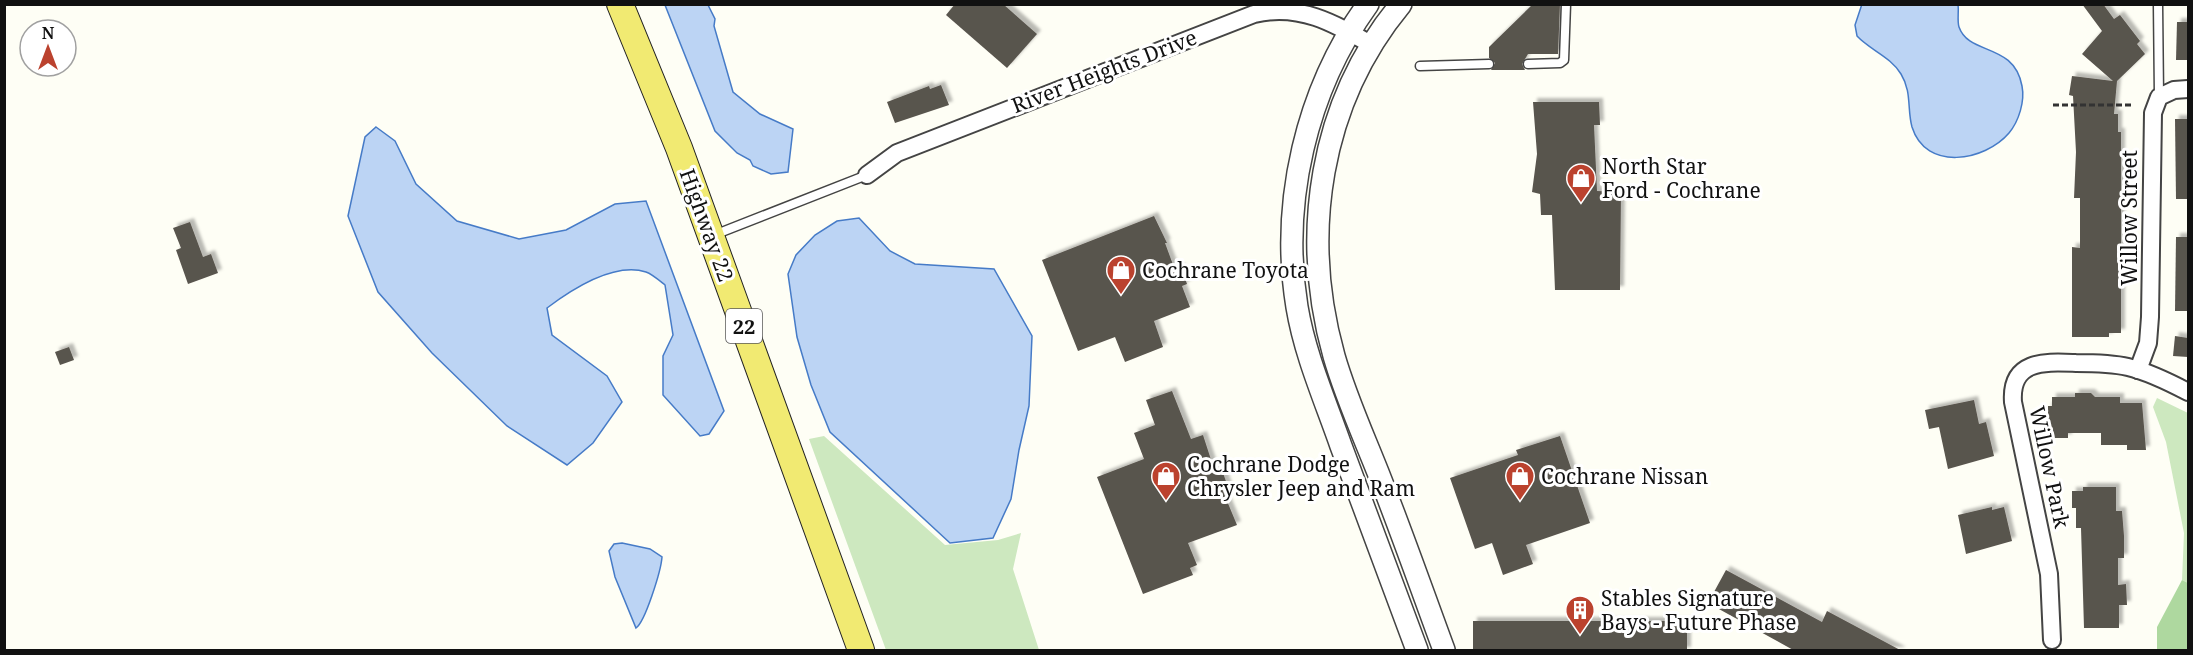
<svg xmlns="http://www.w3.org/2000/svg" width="2193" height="655" font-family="'Noto Serif',serif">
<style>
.green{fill:#cde8bf}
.forest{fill:#aed89f}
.water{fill:#bcd4f4;stroke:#467bc7;stroke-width:1.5}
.building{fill:#59544d;filter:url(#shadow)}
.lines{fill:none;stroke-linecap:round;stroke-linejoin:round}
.service-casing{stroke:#444;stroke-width:11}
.minor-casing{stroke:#444;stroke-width:20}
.tertiary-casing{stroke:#444;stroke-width:24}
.primary-casing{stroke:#222;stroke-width:28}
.path{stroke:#333;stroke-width:3;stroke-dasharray:6 3;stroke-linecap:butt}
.service{stroke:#fff;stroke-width:8}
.minor{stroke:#fff;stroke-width:16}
.tertiary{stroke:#fff;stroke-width:21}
.primary{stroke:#f1ea72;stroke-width:26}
.labels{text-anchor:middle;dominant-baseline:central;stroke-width:6;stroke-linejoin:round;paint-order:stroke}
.shield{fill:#fff;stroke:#585858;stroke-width:1.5}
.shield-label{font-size:20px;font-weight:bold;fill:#111}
.street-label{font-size:21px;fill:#111;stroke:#fff}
.poi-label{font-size:21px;fill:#111;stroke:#fff;text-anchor:start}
</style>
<defs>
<filter id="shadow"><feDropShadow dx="4" dy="-4" stdDeviation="1.5" flood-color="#0004"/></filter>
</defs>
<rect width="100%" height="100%" fill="#fefef5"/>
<!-- green -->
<g class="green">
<path d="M2157,398L2188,413V583L2182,580L2184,533L2166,442L2153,407Z"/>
<path d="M824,436L945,545L998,540L1021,533L1013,569L1039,650H886L809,439Z"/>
</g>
<!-- forest -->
<path class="forest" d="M2182,580L2188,583V650H2157V627Z"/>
<!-- water -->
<g class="water">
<path d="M1862,4L1958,5C1959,11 1957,21 1959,27C1969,56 2014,42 2022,86C2025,101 2019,121 2009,133C1985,161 1926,172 1912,127C1907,109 1912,92 1901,74C1891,57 1870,50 1857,36L1855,25Z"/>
<path d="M665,5H708L715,19L714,26L733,92L760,114L793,129L788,172L771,174L753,166L750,160L737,153L715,131Z"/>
<path d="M376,127L395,141L416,184L457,221L519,239L566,230L615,204L646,201L724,411L709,434L700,436L663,395V356L673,335L665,285C660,281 652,274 646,272C614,262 571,290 547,308L552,335L607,376L622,402L593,443L567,465L507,426L432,353L378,292L348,216L365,137Z"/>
<path d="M859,218L890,251L915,264L994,269L1032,336L1029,406L1019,450L1011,499L993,538L950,543L830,432L811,385L797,337L788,274L796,255L815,235L837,221Z"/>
<path d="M622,543L650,549L662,557C661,571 645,622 636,628L615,577L609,551L614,544Z"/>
</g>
<!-- building -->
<g class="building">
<path d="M955,4H1003L1037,34L1007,68L946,15Z"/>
<path d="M1533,4H1560L1558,54H1528L1522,64L1525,70H1491L1495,63L1489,58V47Z"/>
<path d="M2082,4H2103L2114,19L2120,15L2140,41L2137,44L2145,54L2117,81L2114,114H2118V132H2121V333H2109V337H2072V247L2080,248V198H2074L2076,152L2073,96L2069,95L2072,76L2113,81L2082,54L2102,31Z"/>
<path d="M2177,22H2188V60H2176Z"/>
<path d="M941,85L949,105L895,123L887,102L929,86L930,89Z"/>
<path d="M1533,102H1599L1600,125H1594L1597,191L1621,192L1620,290H1555L1552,215H1541L1540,194L1532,192L1537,154Z"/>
<path d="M2175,119H2188V199H2176Z"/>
<path d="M1154,216L1167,243H1165L1175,270L1181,267L1187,284L1182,286L1190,307L1154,321L1163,347L1125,362L1115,337L1078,351L1042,260Z"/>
<path d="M190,222L203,257L211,254L218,273L188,284L176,250L181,248L173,228Z"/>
<path d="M2176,237H2188V311H2175Z"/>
<path d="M2175,336L2188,338V357L2173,356Z"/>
<path d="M69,347L74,360L60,365L55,352Z"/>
<path d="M1172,391L1191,439L1203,435L1215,472L1222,470L1228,487L1222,489L1237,525L1188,543L1197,565L1190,568L1193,575L1143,594L1097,477L1144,459L1134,433L1155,425L1146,400Z"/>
<path d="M2075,393H2091L2095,397H2120V403H2142L2146,450H2127V445H2101V433H2068V438H2048V406H2052V397H2075Z"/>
<path d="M1974,400L1979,424L1986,422L1994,456L1948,469L1939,427L1929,429L1925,410Z"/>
<path d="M1560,436L1590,523L1526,545L1533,564L1503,575L1492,543L1475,549L1450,478L1518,455L1516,450Z"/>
<path d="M2083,487H2116V511H2122L2124,536V558H2118V585L2126,584L2127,605H2119V628H2084L2081,528H2076V508H2072V491H2083Z"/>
<path d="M1992,507V510L2004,507L2012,541L1966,554L1958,515Z"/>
<path d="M1726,570L1822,622L1827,611L1902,651H1795L1708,603Z"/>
<rect x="1473" y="621" width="214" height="30"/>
</g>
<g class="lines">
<!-- service casing -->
<g class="service-casing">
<g id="service">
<path d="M2158,4L2159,97"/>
<path d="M1528,64L1560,63L1564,60L1566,4"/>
<path d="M1420,66L1489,64"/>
<path d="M714,235L867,175"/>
</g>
</g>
<!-- minor casing -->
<g class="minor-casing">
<g id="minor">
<path d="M867,175L897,153L1254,14C1299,3 1334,23 1372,45"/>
<path d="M2138,370L2148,343L2150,317L2153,113L2159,97L2174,90L2188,89"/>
<path d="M2052,640L2049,574L2013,402C2010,359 2046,362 2076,363C2093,363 2111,363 2128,367C2149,372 2169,382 2188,392"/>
</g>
</g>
<!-- tertiary casing -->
<g class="tertiary-casing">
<g id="tertiary">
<path d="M1368,4C1306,90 1280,203 1297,307C1305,355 1325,400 1341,446C1366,514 1391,582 1417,650"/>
<path d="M1401,4C1319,103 1300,235 1334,356C1346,398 1365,439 1381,480C1403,536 1423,593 1444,650"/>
</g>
</g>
<!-- primary casing -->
<g class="primary-casing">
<path id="primary" d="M620,4L679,148L861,650"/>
</g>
<!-- path -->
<path class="path" d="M2053,105H2132"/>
<!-- service -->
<use href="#service" class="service"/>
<!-- minor -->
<use href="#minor" class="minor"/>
<!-- tertiary -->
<use href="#tertiary" class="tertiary"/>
<!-- primary -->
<use href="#primary" class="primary"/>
</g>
<!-- icons -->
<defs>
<g id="shop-pin" transform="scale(1.5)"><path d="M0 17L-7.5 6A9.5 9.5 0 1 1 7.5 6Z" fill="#bb422e" stroke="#fff"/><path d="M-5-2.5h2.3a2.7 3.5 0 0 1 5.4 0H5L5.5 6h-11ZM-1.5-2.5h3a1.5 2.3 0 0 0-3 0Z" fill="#fff"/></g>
<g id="building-pin" transform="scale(1.5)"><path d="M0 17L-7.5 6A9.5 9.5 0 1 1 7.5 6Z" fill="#bb422e" stroke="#fff"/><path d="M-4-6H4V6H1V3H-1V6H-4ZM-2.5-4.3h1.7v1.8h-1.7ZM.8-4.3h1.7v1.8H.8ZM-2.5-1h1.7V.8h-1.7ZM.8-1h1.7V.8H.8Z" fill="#fff"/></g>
</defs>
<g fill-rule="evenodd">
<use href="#shop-pin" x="1581" y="178"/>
<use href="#shop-pin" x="1121" y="270"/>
<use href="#shop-pin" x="1166" y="476"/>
<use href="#shop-pin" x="1520" y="476"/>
<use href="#building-pin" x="1580" y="610"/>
</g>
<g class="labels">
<!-- shield labels -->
<rect class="shield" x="726" y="309" width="36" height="34" rx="4.5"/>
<g class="shield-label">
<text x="744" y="326">22</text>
</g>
<!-- street labels -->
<g class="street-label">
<text transform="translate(1104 71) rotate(-21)">River Heights Drive</text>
<text transform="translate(2129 218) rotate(-90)">Willow Street</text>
<text transform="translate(707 225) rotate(70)">Highway 22</text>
<text transform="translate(2050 467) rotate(78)">Willow Park</text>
</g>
<!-- poi labels -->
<g class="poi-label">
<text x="1602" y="166">North Star<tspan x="1602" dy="24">Ford - Cochrane</tspan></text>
<text x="1142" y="270">Cochrane Toyota</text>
<text x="1187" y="464">Cochrane Dodge<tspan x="1187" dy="24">Chrysler Jeep and Ram</tspan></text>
<text x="1541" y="476">Cochrane Nissan</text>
<text x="1601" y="598">Stables Signature<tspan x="1601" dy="24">Bays - Future Phase</tspan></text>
</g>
</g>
<!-- border -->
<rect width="2193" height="655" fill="none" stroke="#111111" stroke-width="12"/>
<!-- north arrow -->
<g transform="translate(48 48)"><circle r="28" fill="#ffffff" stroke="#a0a0a0" stroke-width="1.5"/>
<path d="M0-4.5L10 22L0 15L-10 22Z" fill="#bb422e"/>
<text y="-9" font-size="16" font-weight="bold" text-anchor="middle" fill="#111111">N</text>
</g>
</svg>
